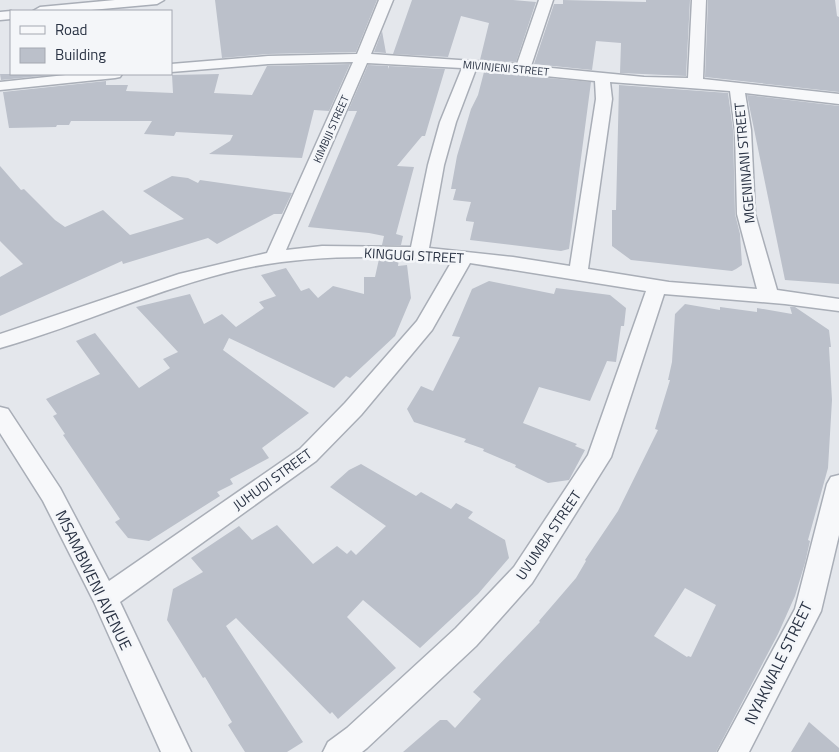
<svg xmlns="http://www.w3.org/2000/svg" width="839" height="752" font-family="'Titillium Web',sans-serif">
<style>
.building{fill:#bbc0ca;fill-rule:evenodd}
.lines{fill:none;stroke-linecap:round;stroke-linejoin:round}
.street-casing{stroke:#a9aeb7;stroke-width:3}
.street{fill:#f7f8fa;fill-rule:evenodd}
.labels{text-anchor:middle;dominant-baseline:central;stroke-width:5;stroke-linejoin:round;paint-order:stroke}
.far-street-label{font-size:11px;fill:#2b3445;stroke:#f4f6f9}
.street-label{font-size:14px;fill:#2b3445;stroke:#f4f6f9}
.near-street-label{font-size:16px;fill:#2b3445;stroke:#f4f6f9}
</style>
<rect width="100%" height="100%" fill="#e4e7ec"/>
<!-- building -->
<g class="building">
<path d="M215,0H377L356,52L268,54L222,58Z"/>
<path d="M412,0H513L536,2L516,62L480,60L489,23L461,16L448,57L393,54Z"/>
<path d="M563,0L646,2V0H690L686,76L620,73L621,43L596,41L592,70L534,64L554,4H563Z"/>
<path d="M708,0H835L837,16L839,17V92L705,77Z"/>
<path d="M382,31L386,53L374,52Z"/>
<path d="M350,64L329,111L314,110L302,158L209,154L230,141L233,135L176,132L174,136L144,134L152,121H71L69,125H57L56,127L9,128L3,92L106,81V85H128L126,91L173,93L172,75L219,74L214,93L252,95L267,66Z"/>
<path d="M368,65L388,66V69L389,66L445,69L425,136H422L397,166L414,167L396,234L403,236L401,245H382L384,236L369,233L308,227L357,111H348Z"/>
<path d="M484,72L591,82L569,249L561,251L470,240L474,222L466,221V219L471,202L453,200L456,189H451L457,156L471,109L478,95Z"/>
<path d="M0,74H60L1,80Z"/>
<path d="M619,85L728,93L733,130L735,214L740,234L742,265L736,269L732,271L631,260L612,246V210H616Z"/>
<path d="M747,95L839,106V284L785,280Z"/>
<path d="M0,166L21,190L24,189L55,220L65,227L103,210L130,235L184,219L143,191L172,176L188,178L198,183L200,180L292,193L282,214H274L217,244L208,238L123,264L122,261L0,316V277L23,264L0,241Z"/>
<path d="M379,259H399L398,266L407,265L411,298L395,336L350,378L346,376L334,388L229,338L223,350L309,413L262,448L269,458L230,479L233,484L217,492L220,496L149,541L128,538L115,522L120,519L63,435L65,434L53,416L57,414L46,399L100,374L76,341L95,333L139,388L170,368L163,359L178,352L136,307L190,294L204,324L222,314L236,327L264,308L259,302L276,296L261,275L286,268L301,291L309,288L318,298L333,286L364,294V277H375Z"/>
<path d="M489,281L554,294L556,288L610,295L626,308L624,326H621L616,362L607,361L590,401L539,387L523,423L577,444L575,446L585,450L569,480L548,483L515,467L516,465L483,451L484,449L464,442L466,439L414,422L407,409L421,386L433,391L460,337L452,336L472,289Z"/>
<path d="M685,304L720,310V307L757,312V308L792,314L790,307H795L829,330L831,347H829L832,400L828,468L808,540L810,541L805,563L795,596L778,634L716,752H403L440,720H447L455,728L481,699L473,692L540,622L539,621L576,578L586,561L585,560L618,511L658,430L655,429L670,380H668L672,362L675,314ZM685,588L716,605L691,657L688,656L687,657L654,636Z"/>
<path d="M361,464L416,496L421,492L451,509L456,503L473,512L468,518L505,540L509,558L478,594L420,648L363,600L347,617L396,668L338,719L332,712L330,714L236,618L226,626L303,742L287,752H245L228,725L232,722L205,677L203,678L167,620L173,589L203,572L191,558L239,526L252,540L277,525L313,564L337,546L347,554L351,550L356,555L386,526L330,487L349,470Z"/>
<path d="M809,722L839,748V752H791Z"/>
</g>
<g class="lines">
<!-- street casing -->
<g class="street-casing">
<g id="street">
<path d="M115,0H164L157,4L80,11H33L40,7Z"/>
<path d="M379,0H393L371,54L517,64L539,0H553L531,66L644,77L688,78L692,0H706L703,79L839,94V104L745,93L751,130L755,214L777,290L839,299V311L785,304L664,294L611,457L532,583L476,646L367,748L362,752H323L328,742L347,728L456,628L514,567L588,455L646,291L470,263L432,330L361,415L316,461L120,602L191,752H161L94,602L43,501L0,433V407L8,409L60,488L109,581L300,449L345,403L417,321L452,261C382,255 310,254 241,269C158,288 81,325 0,348V334L179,274L267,253L353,62L268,64L171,72V64L268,56L357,54ZM367,63L462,68L440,122L428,165L411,247L322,246L286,250ZM476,69L595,81L596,99L570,266L513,257L429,248L444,165L456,122ZM610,82L730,91L735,130L737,214L757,289L669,282L588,269L612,99Z"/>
<path d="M11,11V19L0,20V12Z"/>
<path d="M75,74H122L120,77L115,78L0,90V82Z"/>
<path d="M839,475V535L821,611L749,752H718L795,609L827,484L831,477Z"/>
</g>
</g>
<!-- street -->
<use href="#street" class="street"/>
</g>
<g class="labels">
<!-- far-street labels -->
<g class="far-street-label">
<text transform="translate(506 68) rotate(5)">MIVINJENI STREET</text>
<text transform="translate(331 129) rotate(-66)">KIMBIJI STREET</text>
</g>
<!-- street labels -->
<g class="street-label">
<text transform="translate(744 163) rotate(-95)">MGENINANI STREET</text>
<text transform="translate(414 255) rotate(3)">KINGUGI STREET</text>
<text transform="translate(272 479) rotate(-36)">JUHUDI STREET</text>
<text transform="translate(548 535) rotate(-56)">UVUMBA STREET</text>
</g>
<!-- near-street labels -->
<g class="near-street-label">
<text transform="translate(94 580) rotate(64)">MSAMBWENI AVENUE</text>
<text transform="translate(778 663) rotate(-64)">NYAKWALE STREET</text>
</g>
</g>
<!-- legend -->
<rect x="10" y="10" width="162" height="65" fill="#f4f6f9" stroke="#a4a8b1"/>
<rect x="20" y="26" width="25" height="8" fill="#f7f8fa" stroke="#a4a8b1"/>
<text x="55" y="35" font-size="15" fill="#2b3445">Road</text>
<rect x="20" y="48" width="25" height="15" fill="#bbc0ca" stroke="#a4a8b1"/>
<text x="55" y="60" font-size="15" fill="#2b3445">Building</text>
</svg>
